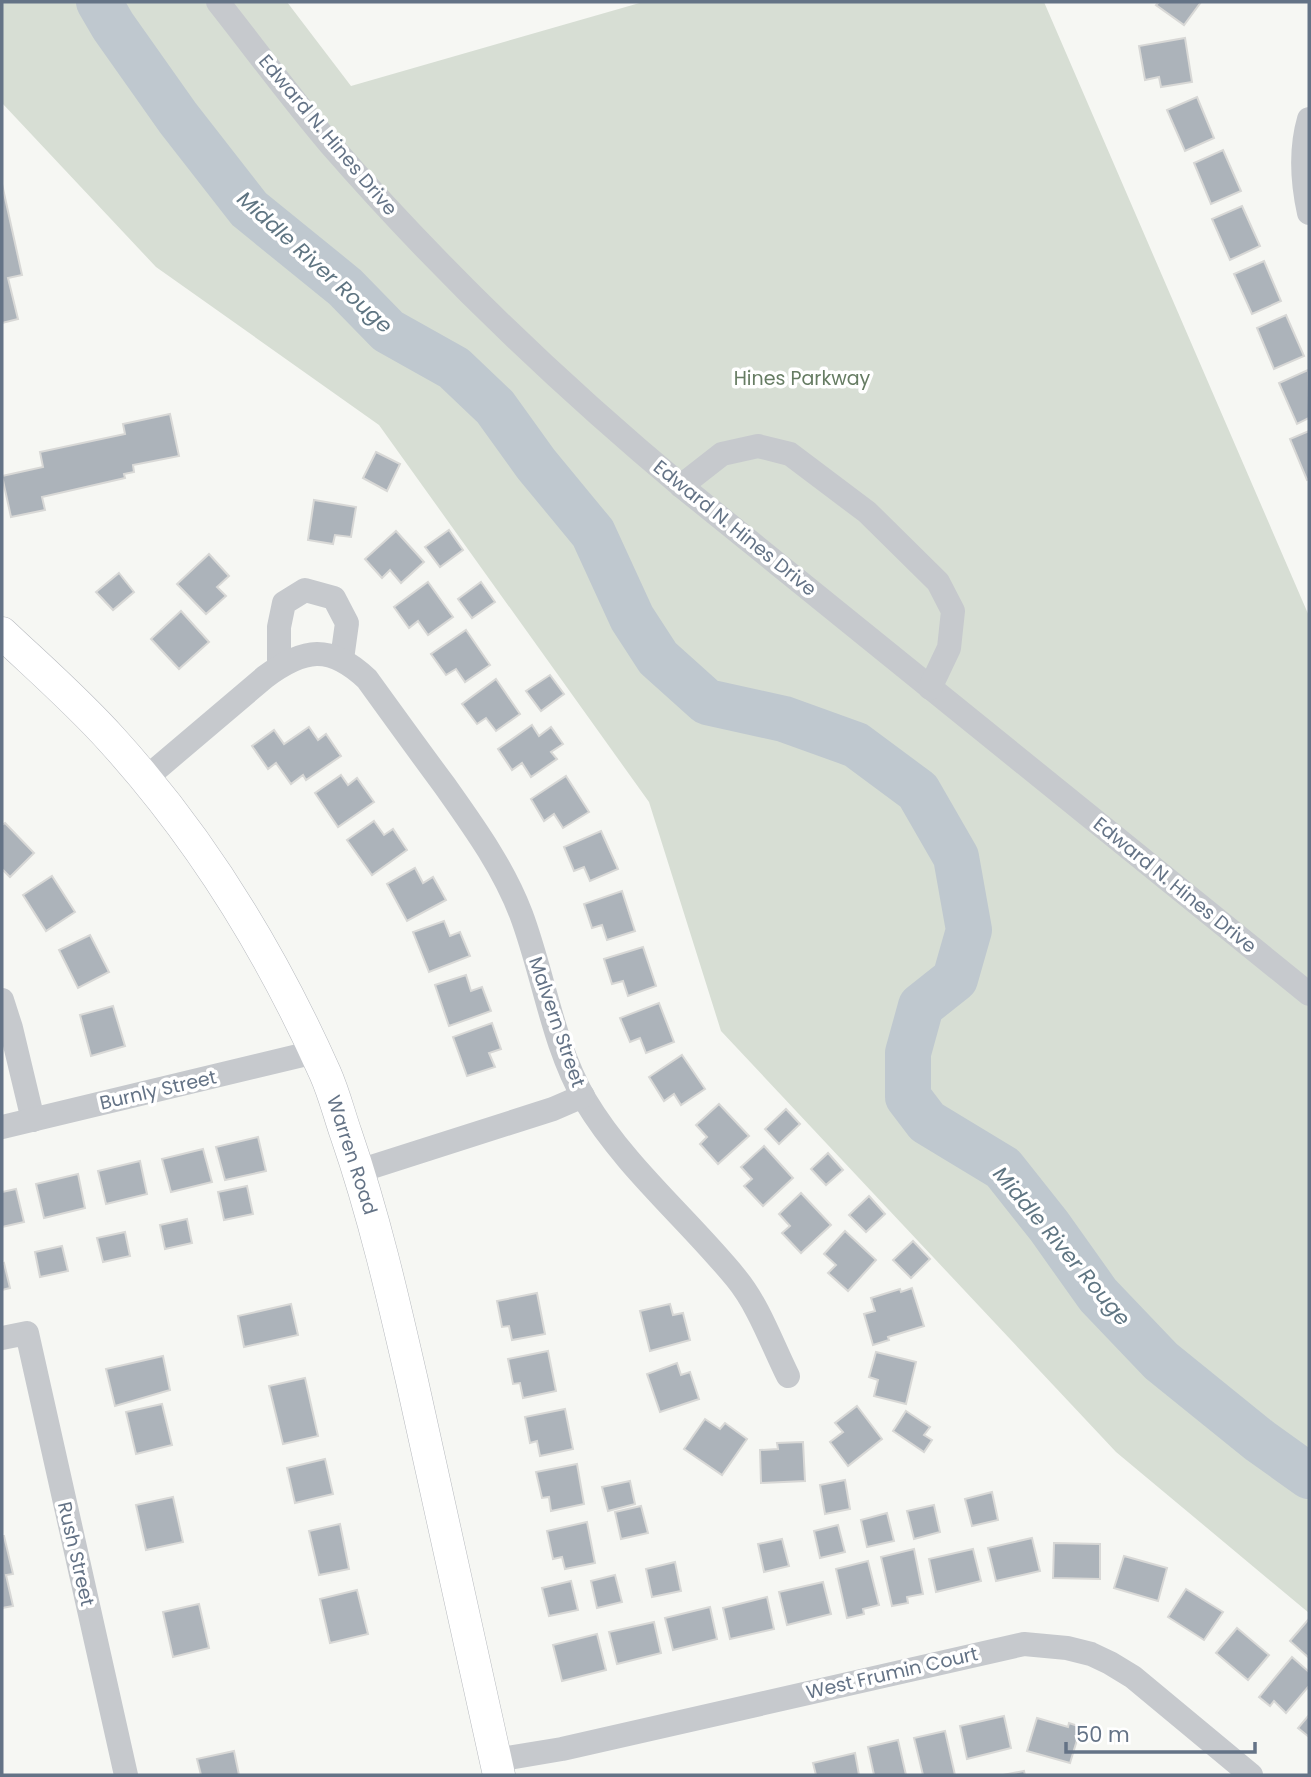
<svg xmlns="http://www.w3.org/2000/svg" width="1311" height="1777" font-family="Poppins,sans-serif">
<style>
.green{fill:#d7ded4}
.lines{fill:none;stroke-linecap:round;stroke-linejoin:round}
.river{stroke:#bfc8cf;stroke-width:46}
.building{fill:#acb3ba;stroke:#d8d8d6;stroke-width:2}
.major-casing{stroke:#b7babf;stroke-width:33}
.minor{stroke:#c6c9cd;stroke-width:24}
.major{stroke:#fff;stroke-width:32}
.labels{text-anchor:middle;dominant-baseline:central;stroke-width:7;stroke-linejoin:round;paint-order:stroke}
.street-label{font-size:19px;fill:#647386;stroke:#fff}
.park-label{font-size:19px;fill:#667c63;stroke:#fff}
.water-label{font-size:21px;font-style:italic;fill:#5f7582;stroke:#fff}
</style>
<rect width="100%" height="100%" fill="#f6f7f3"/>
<!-- green -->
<path class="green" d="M2,2H287L351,86L643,2H1044L1309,616V1613L1116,1452L721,1031L649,802L379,425L156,267L2,103Z"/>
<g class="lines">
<!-- river -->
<path class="river" d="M99,2L113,26L178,118L249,209L345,287L388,331L454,368L495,407L536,464L593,533L632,618L658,658L707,702L784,719L856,745L918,791L956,857L969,930L955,979L921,1006L908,1053V1097L927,1122L1003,1168L1049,1226L1098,1295L1161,1361L1260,1441L1309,1476"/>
</g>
<!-- building -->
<g class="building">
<path d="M1159,2H1201L1184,25L1156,5Z"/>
<path d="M1185,38L1192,82L1161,87L1159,77L1145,80L1139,46Z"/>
<path d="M1197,97L1214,138L1185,151L1167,110Z"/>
<path d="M1223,150L1241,191L1211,204L1194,163Z"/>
<path d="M2,184L22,275L8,278L18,319L2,323Z"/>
<path d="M1242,206L1260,246L1230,260L1212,219Z"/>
<path d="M1264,261L1281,301L1252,314L1234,274Z"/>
<path d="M1286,315L1304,356L1274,369L1257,328Z"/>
<path d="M1308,370L1309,418L1297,424L1279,383Z"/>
<path d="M170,414L179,456L133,465L134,472L124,474L125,478L42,497L45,510L11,517L2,476L43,467L40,452L125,434L123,424Z"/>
<path d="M1309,431V479L1307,480L1290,439Z"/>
<path d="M376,452L400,464L387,491L363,478Z"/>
<path d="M314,500L356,507L351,537L335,535L333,544L308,540Z"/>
<path d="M449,530L463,550L440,567L425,547Z"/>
<path d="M396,531L424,562L401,583L390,570L382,578L365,559Z"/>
<path d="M209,554L229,576L217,587L226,596L206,614L177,584Z"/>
<path d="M119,573L134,592L113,610L96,592Z"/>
<path d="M428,582L453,617L428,635L418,621L409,628L394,607Z"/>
<path d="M481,582L495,602L472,618L458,599Z"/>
<path d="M181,611L209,642L179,669L151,639Z"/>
<path d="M466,630L490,665L465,682L456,669L446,675L431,654Z"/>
<path d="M550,675L564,694L541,711L526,691Z"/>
<path d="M496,679L520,714L496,731L486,718L477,724L462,704Z"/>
<path d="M532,725L539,736L551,727L563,744L551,752L557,759L531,777L522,763L512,770L498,749Z"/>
<path d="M309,727L318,740L326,734L341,756L306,780L303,775L291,784L276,763L268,769L252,746L274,730L284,744Z"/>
<path d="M341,775L348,785L357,778L374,802L338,827L315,793Z"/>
<path d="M566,776L589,812L563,828L554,814L544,821L531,799Z"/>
<path d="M374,821L384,835L393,829L407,850L372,875L347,840Z"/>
<path d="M5,823L34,853L10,877L2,869V825Z"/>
<path d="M601,831L618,869L590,881L584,867L574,871L564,847Z"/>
<path d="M415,868L423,883L433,877L446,900L407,921L387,884Z"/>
<path d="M52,876L75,912L46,931L23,895Z"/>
<path d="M622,891L635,931L607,940L602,925L592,928L584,904Z"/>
<path d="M444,921L450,936L460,932L470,956L429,972L413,932Z"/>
<path d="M90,935L109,972L78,988L59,950Z"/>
<path d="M643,947L656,986L628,996L623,981L612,984L604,959Z"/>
<path d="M466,975L471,991L482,987L491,1011L449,1026L435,985Z"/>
<path d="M659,1003L674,1042L646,1053L640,1038L630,1042L620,1018Z"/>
<path d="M113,1006L125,1046L91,1056L80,1015Z"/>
<path d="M492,1023L501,1049L489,1053L495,1067L467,1076L453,1037Z"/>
<path d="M682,1055L705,1089L681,1105L674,1094L664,1101L649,1077Z"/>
<path d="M719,1104L749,1136L718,1164L700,1144L707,1137L696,1125Z"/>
<path d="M786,1109L800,1124L779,1144L765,1129Z"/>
<path d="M258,1137L266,1171L225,1180L216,1147Z"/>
<path d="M764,1146L793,1178L763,1206L744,1186L752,1179L741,1167Z"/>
<path d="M203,1149L212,1182L171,1192L162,1159Z"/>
<path d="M828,1153L843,1170L826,1185L811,1169Z"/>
<path d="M140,1161L147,1194L106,1204L98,1171Z"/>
<path d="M78,1174L85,1208L44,1218L36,1184Z"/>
<path d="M247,1186L253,1214L224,1220L218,1192Z"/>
<path d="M16,1189L24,1222L2,1227V1192Z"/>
<path d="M801,1193L831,1225L801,1253L782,1233L790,1226L779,1214Z"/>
<path d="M869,1196L885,1214L866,1232L849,1215Z"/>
<path d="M187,1219L192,1243L165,1249L160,1225Z"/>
<path d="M845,1231L876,1260L848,1291L828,1273L836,1265L824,1254Z"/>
<path d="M125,1232L130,1256L103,1262L97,1238Z"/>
<path d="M913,1241L930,1259L911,1278L893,1260Z"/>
<path d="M62,1246L68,1271L40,1277L35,1252Z"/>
<path d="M4,1263L10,1288L2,1290V1264Z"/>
<path d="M912,1288L924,1326L888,1337L889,1340L873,1345L864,1314L875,1311L871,1298L900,1289L901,1292Z"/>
<path d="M537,1293L545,1334L512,1340L509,1326L502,1327L497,1301Z"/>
<path d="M291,1304L298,1335L244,1347L238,1316Z"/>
<path d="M670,1304L673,1315L683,1313L690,1340L650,1351L640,1311Z"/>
<path d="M548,1351L556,1391L523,1398L520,1383L513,1384L508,1359Z"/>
<path d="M876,1352L916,1362L906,1404L874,1396L878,1380L869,1377Z"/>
<path d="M163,1356L170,1390L115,1406L106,1369Z"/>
<path d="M677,1363L681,1375L690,1372L699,1399L660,1412L647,1374Z"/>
<path d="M305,1378L318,1436L283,1444L269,1386Z"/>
<path d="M162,1404L172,1445L136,1454L126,1412Z"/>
<path d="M857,1406L882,1439L848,1466L830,1442L843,1432L835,1423Z"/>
<path d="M565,1409L573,1449L540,1456L537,1441L530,1443L525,1417Z"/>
<path d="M906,1411L930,1427L924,1435L932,1440L924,1452L893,1431Z"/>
<path d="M705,1419L720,1429L725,1423L747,1439L722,1475L684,1449Z"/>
<path d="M803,1442L805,1481L761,1483L760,1450L778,1449L777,1443Z"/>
<path d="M325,1459L333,1494L295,1503L287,1468Z"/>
<path d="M577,1464L584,1504L551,1511L549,1497L542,1498L536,1472Z"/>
<path d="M845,1480L850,1509L825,1514L820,1485Z"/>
<path d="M630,1481L635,1504L608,1511L602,1487Z"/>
<path d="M992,1492L998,1520L972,1526L965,1499Z"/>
<path d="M173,1497L183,1542L146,1550L136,1505Z"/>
<path d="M934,1505L940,1532L914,1539L907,1511Z"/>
<path d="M641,1506L648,1533L621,1539L615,1512Z"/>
<path d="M887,1513L894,1541L867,1547L861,1520Z"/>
<path d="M587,1522L595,1563L565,1569L562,1557L553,1559L547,1531Z"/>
<path d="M340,1524L349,1569L319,1575L309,1531Z"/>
<path d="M838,1525L845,1552L820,1558L814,1531Z"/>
<path d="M2,1536H4L13,1574L6,1575L13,1606L2,1608Z"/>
<path d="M1032,1538L1040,1571L996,1581L988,1548Z"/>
<path d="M782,1539L789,1566L764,1572L758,1544Z"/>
<path d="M1054,1543L1100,1544V1579L1053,1578Z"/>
<path d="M914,1549L923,1594L907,1597L908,1603L892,1606L881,1557Z"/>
<path d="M973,1549L981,1581L936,1592L929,1559Z"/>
<path d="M1124,1556L1167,1568L1158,1601L1114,1588Z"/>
<path d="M868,1561L879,1605L863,1609L864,1614L847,1618L836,1569Z"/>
<path d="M675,1562L681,1591L652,1597L646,1569Z"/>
<path d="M615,1575L622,1602L597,1608L591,1581Z"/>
<path d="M571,1581L578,1610L549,1616L542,1588Z"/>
<path d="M823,1582L831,1614L787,1625L779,1592Z"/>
<path d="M1186,1589L1223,1612L1204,1640L1168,1617Z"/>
<path d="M357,1590L368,1634L330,1643L320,1599Z"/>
<path d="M767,1597L774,1629L730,1639L723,1608Z"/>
<path d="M199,1604L209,1648L173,1657L163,1612Z"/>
<path d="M710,1607L717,1639L673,1650L665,1618Z"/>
<path d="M1308,1620L1309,1621V1658L1290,1641Z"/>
<path d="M654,1622L661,1653L617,1664L609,1632Z"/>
<path d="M1237,1628L1269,1655L1248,1680L1216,1653Z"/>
<path d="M597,1634L606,1670L562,1681L553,1645Z"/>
<path d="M1292,1657L1309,1672V1686L1286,1713L1274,1701L1270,1706L1259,1697Z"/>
<path d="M1309,1715V1737L1298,1728Z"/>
<path d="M1004,1716L1011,1748L967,1759L960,1726Z"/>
<path d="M1037,1718L1068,1727L1069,1723L1081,1727L1070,1763L1027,1751Z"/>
<path d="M945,1731L955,1775H923L914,1738Z"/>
<path d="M898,1740L906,1775H874L868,1747Z"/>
<path d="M234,1751L239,1775H201L197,1759Z"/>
<path d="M855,1753L859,1775H816L813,1763Z"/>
<path d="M1024,1771L1025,1775H1003Z"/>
</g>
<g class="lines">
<!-- major casing -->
<g class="major-casing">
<path id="major" d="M2,633C39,668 78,702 112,740C201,838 271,952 325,1073C334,1093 339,1114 346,1134C374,1215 393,1298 412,1381C441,1513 470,1644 499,1775"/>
</g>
<!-- minor -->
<g class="minor">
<path d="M218,2C255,49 291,98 330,144C438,268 559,384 685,489L1309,994"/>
<path d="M1309,119C1300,150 1302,181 1309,213"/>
<path d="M681,486L722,454L758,446L790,454L867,512L938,582L953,611L949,648L930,688"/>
<path d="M279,666V627L284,603L305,590L334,598L347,623L342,659"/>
<path d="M146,778L265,677C304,648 330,644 367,679C393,715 419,751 445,786C474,827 503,867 521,914C544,975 552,1043 585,1100C625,1167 687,1218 736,1278C759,1306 772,1344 788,1376"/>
<path d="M2,1000L11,1028L33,1120"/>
<path d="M2,1127L315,1052"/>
<path d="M359,1171L553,1109L583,1096"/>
<path d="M2,1338L27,1333L126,1775"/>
<path d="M496,1760L562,1749L1024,1644L1067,1648L1091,1654L1110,1663L1133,1677L1251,1775"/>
</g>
<!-- major -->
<use href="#major" class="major"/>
</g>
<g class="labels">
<!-- street labels -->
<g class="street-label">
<text transform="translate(328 135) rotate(50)">Edward N. Hines Drive</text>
<text transform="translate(735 528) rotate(39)">Edward N. Hines Drive</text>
<text transform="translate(1175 885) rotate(39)">Edward N. Hines Drive</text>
<text transform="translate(557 1022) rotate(71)">Malvern Street</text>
<text transform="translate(158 1090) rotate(-13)">Burnly Street</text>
<text transform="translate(352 1155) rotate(72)">Warren Road</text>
<text transform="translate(76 1554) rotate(77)">Rush Street</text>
<text transform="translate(892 1673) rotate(-13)">West Frumin Court</text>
</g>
<!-- park labels -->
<g class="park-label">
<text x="802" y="378">Hines Parkway</text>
</g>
<!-- water labels -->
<g class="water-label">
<text transform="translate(315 262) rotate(42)">Middle River Rouge</text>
<text transform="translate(1062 1246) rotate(50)">Middle River Rouge</text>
</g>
</g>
<!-- border -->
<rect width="1311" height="1777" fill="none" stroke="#647386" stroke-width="7"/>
<!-- scale -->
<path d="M1066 1742v10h189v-10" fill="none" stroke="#647386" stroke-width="3.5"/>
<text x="1076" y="1742" font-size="21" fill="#647386" stroke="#ffffff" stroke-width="5" paint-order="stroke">50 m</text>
</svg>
